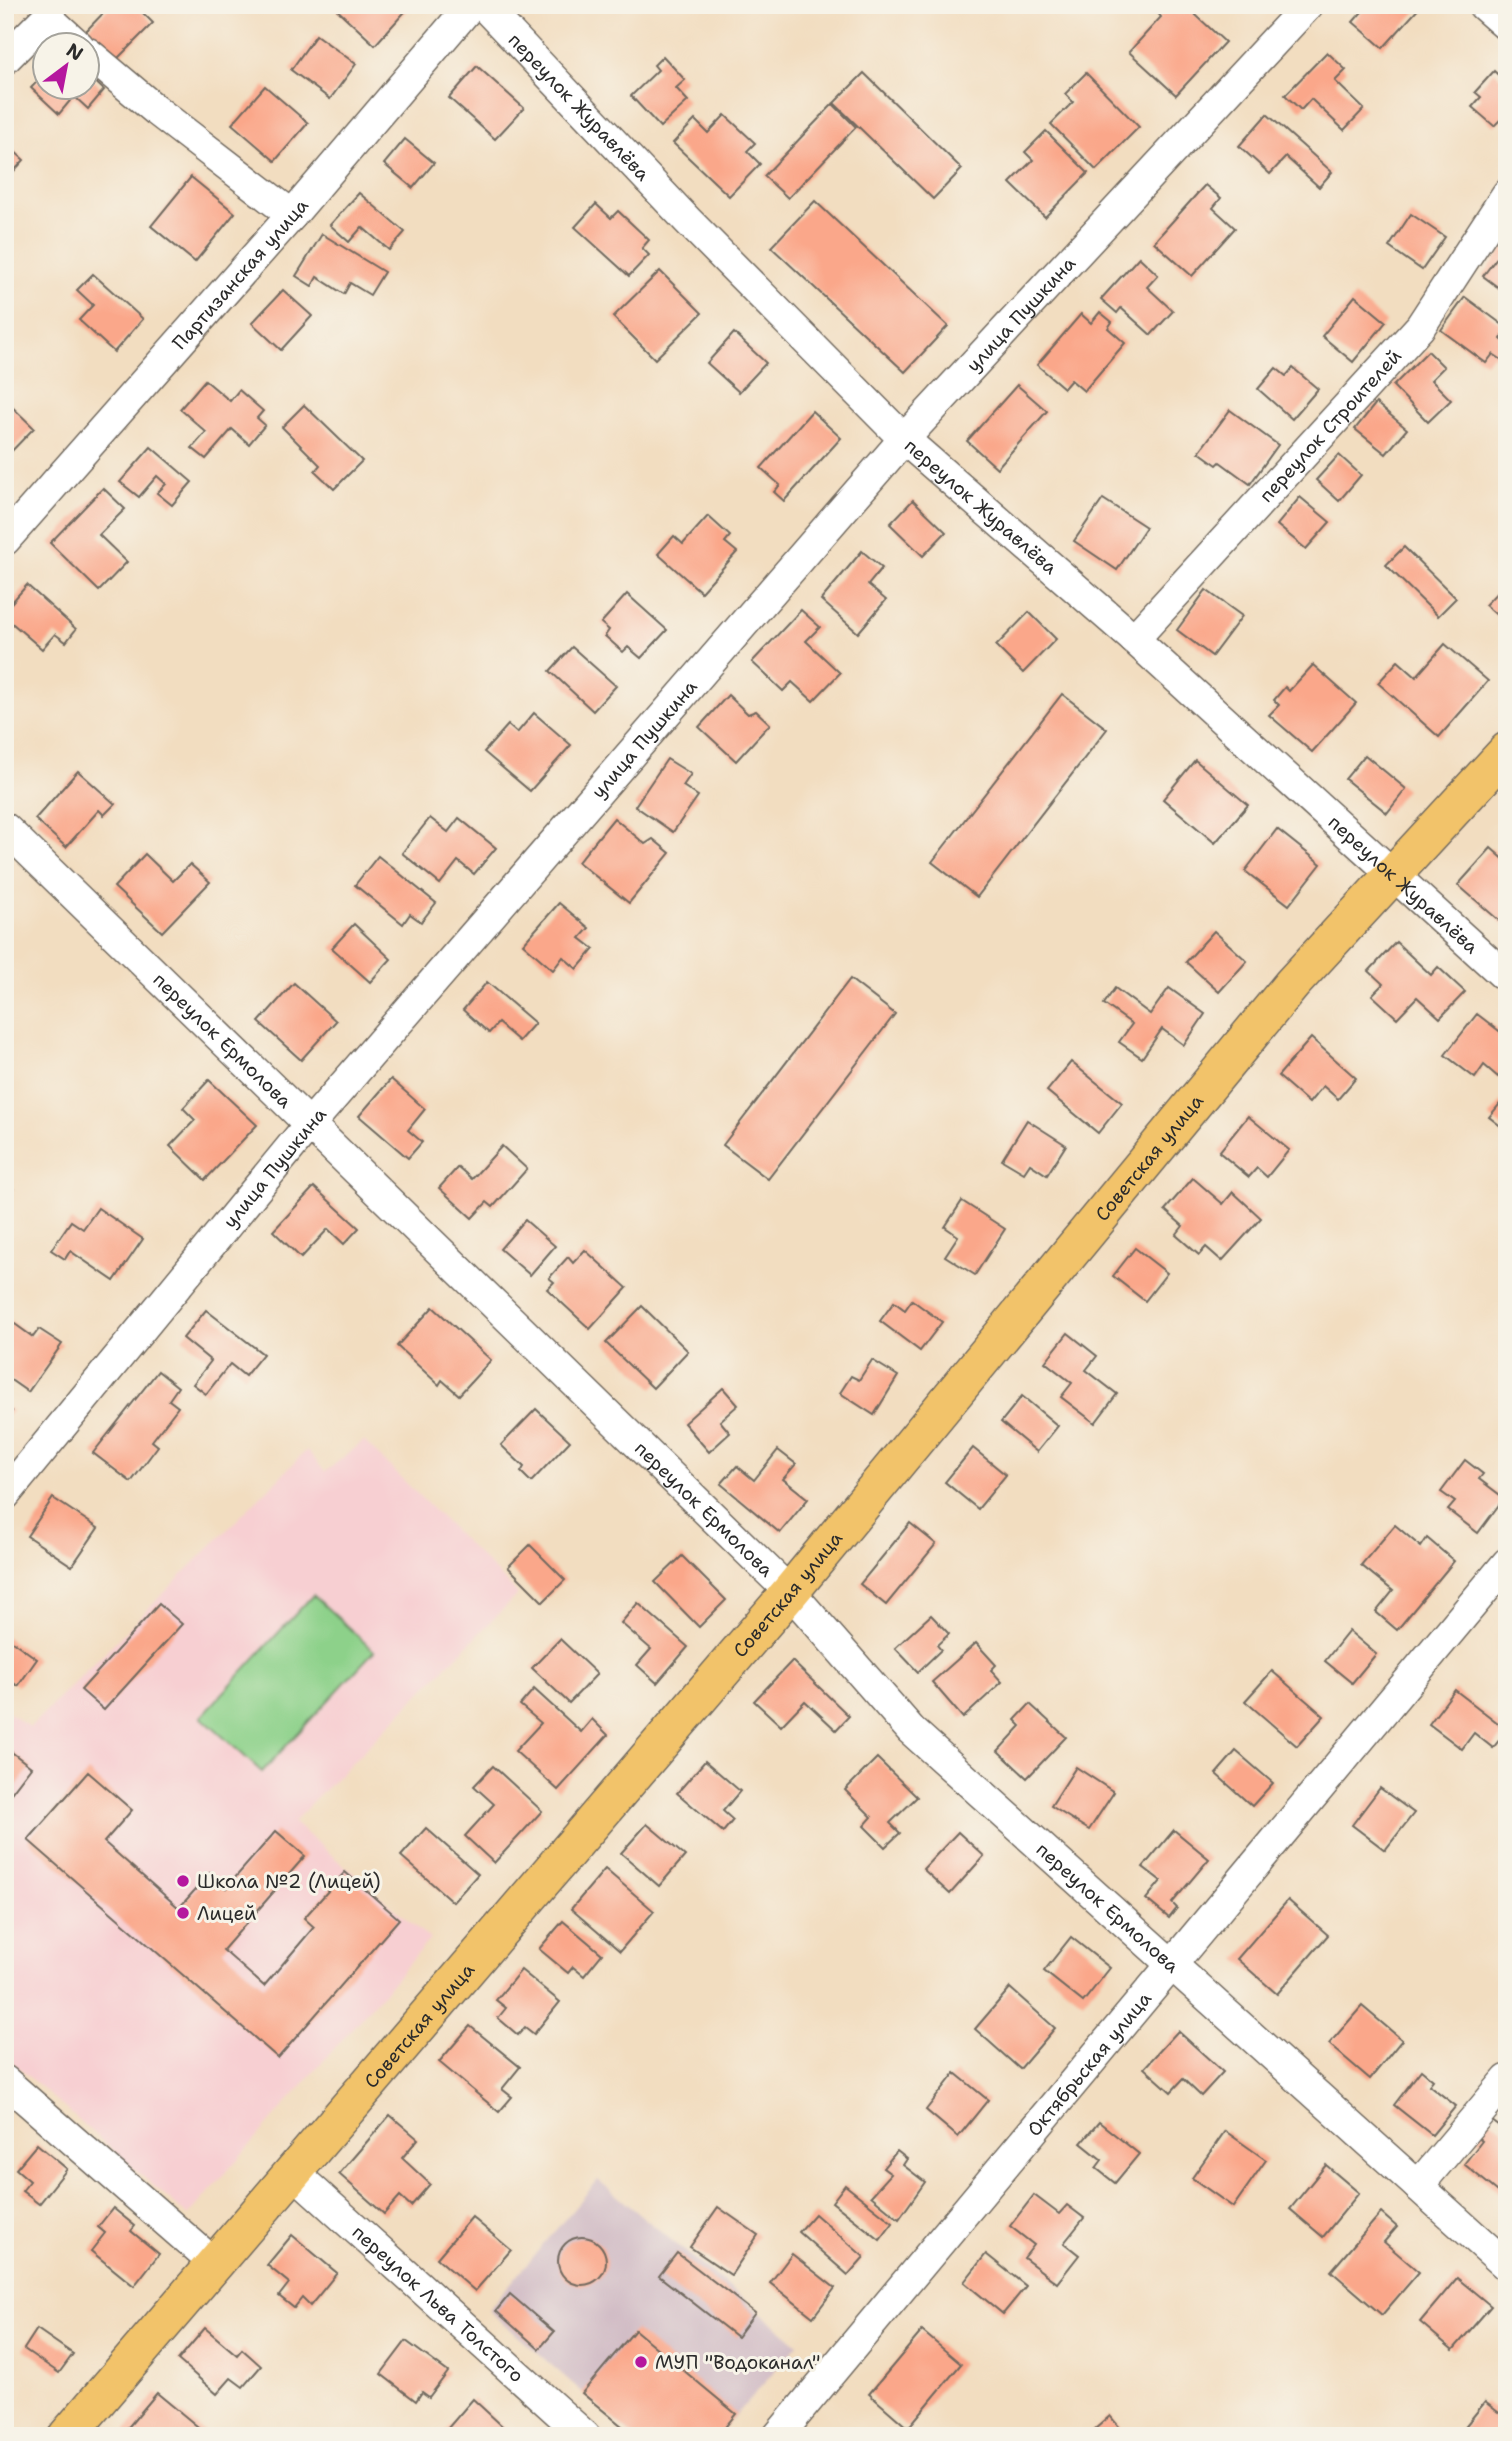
<svg xmlns="http://www.w3.org/2000/svg" width="1512" height="2441" font-family="'Shantell Sans',sans-serif">
<style>
.built{fill:#f7cfd2}
.industrial{fill:#d2bdc6}
.green{fill:#8dd18a;stroke:#5c7e5a;stroke-width:2}
.building{fill:#faa78a}
.lines{fill:none;stroke-linecap:round;stroke-linejoin:round}
.minor-casing{stroke:#71695f;stroke-width:33}
.major-casing{stroke:#71695f;stroke-width:40}
.minor{stroke:#fff;stroke-width:30}
.major{stroke:#f2c36a;stroke-width:37}
.poi-dot{fill:#b5179e;stroke:#f7f3e8;stroke-width:2.5}
.labels{text-anchor:middle;dominant-baseline:central;stroke-width:6;stroke-linejoin:round;paint-order:stroke}
.street-label{font-size:19px;fill:#2b2b2b;stroke:#f7f3e8}
.poi-label{font-size:19px;fill:#2b2b2b;stroke:#f7f3e8;text-anchor:start}
</style>
<rect width="100%" height="100%" fill="#f7f3e8"/>
<filter id="ink" filterUnits="userSpaceOnUse"><feTurbulence type="fractalNoise" baseFrequency=".0143" numOctaves="2"/><feDisplacementMap in="SourceGraphic" scale="14" xChannelSelector="R" yChannelSelector="G"/><feConvolveMatrix kernelMatrix="1 2 1 2 8 2 1 2 1" color-interpolation-filters="sRGB"/></filter>
<filter id="wash" filterUnits="userSpaceOnUse"><feTurbulence type="fractalNoise" baseFrequency=".00686" numOctaves="4" result="noise"/><feDisplacementMap in="SourceGraphic" scale="28" xChannelSelector="R" yChannelSelector="G"/><feGaussianBlur stdDeviation="1.57" result="paint"/><feColorMatrix in="noise" values="0 0 0 0 0 0 0 0 0 0 0 0 0 0 0 0 0 1.4 0 .05"/><feComposite in="paint" operator="in"/></filter>
<g filter="url(#wash)">
<rect width="100%" height="100%" fill="#f2ddc0"/>
<!-- built -->
<path class="built" d="M364,1441L518,1594L293,1822L430,1939L188,2216L5,2056V1710L30,1727L307,1450L325,1472Z"/>
<!-- industrial -->
<path class="industrial" d="M598,2180L798,2344L718,2436H633L488,2310Z"/>
<!-- green -->
<path class="green" d="M313,1595L374,1651L262,1772L201,1717Z"/>
<g id="blocks">
<!-- building -->
<g class="building">
<path d="M111,5H135L153,23L115,61L85,32Z"/>
<path d="M332,5H411L375,45Z"/>
<path d="M1163,5H1185L1225,42L1176,95L1129,52L1161,17L1157,12Z"/>
<path d="M1368,5H1422L1383,48L1353,22Z"/>
<path d="M316,35L356,64L330,99L291,70Z"/>
<path d="M1327,52L1346,70L1335,81L1364,109L1344,130L1311,99L1301,110L1285,95Z"/>
<path d="M663,56L685,80L676,88L688,101L660,127L631,96L658,70L654,65Z"/>
<path d="M477,66L524,108L495,139L449,98Z"/>
<path d="M1494,71L1507,83V113L1494,126L1472,107L1481,97L1475,92Z"/>
<path d="M46,72V88H88V75L104,90L88,109L74,96L59,114L31,88Z"/>
<path d="M864,73L962,169L933,199L834,103Z"/>
<path d="M1086,73L1139,127L1096,170L1051,124L1073,102L1065,94Z"/>
<path d="M265,86L308,123L275,161L232,124Z"/>
<path d="M833,104L856,127L788,198L764,176Z"/>
<path d="M1267,114L1332,172L1319,187L1286,157L1270,174L1239,146Z"/>
<path d="M725,115L755,143L747,151L760,164L729,196L673,143L695,120L708,133Z"/>
<path d="M1046,131L1088,173L1045,217L1010,183L1033,160L1025,152Z"/>
<path d="M405,139L434,163L413,188L384,164Z"/>
<path d="M13,150L24,160L5,181V152L8,155Z"/>
<path d="M191,177L235,213L195,262L151,226Z"/>
<path d="M1205,185L1221,198L1213,208L1235,228L1192,276L1154,242Z"/>
<path d="M359,193L405,232L389,250L362,227L349,242L330,225Z"/>
<path d="M815,201L948,326L905,372L771,247Z"/>
<path d="M596,204L611,218L618,211L649,240L642,248L649,255L629,276L575,227Z"/>
<path d="M1411,214L1445,237L1422,270L1389,247Z"/>
<path d="M322,234L384,272L370,295L350,283L344,294L317,277L312,286L296,276Z"/>
<path d="M1504,248L1507,250V294L1483,276Z"/>
<path d="M1139,257L1158,275L1147,287L1173,311L1151,335L1121,308L1117,313L1101,299Z"/>
<path d="M660,271L702,313L655,359L613,317Z"/>
<path d="M93,274L143,319L114,352L79,320L93,305L77,290Z"/>
<path d="M283,290L312,316L281,350L252,323Z"/>
<path d="M1355,296L1386,322L1353,362L1322,336Z"/>
<path d="M1465,297L1507,328L1501,339L1507,344V354L1502,360L1493,354L1486,363L1441,330Z"/>
<path d="M1100,312L1112,322L1108,328L1125,343L1084,391L1071,380L1064,388L1037,365L1081,314L1091,323Z"/>
<path d="M734,333L766,363L739,392L707,363Z"/>
<path d="M1428,351L1444,367L1431,380L1451,400L1428,422L1393,386Z"/>
<path d="M1276,368L1286,376L1293,368L1318,389L1292,419L1258,389Z"/>
<path d="M205,380L230,401L239,390L263,411L257,418L265,425L249,444L232,429L206,459L192,448L206,432L180,409Z"/>
<path d="M1017,385L1047,411L997,468L967,441Z"/>
<path d="M5,400L34,428L5,458Z"/>
<path d="M1376,403L1407,429L1386,454L1355,429Z"/>
<path d="M304,405L362,461L334,489L315,471L320,465L282,427Z"/>
<path d="M1230,410L1278,445L1250,484L1220,462L1217,465L1199,452Z"/>
<path d="M812,411L841,438L784,501L774,492L780,485L761,468Z"/>
<path d="M151,447L192,482L172,505L157,493L166,484L157,476L139,497L120,482Z"/>
<path d="M1339,455L1361,475L1339,501L1316,480Z"/>
<path d="M103,488L125,509L99,535L127,562L99,591L50,543Z"/>
<path d="M1300,497L1330,522L1306,549L1277,525Z"/>
<path d="M1103,499L1146,527L1117,570L1074,541Z"/>
<path d="M913,500L946,532L923,556L890,524Z"/>
<path d="M708,516L730,536L725,542L737,552L701,592L658,554L674,536L683,544Z"/>
<path d="M1404,547L1456,598L1438,616L1386,565Z"/>
<path d="M862,551L882,568L868,585L886,600L858,633L821,600Z"/>
<path d="M1507,582V624L1485,605Z"/>
<path d="M27,585L76,629L66,642L55,634L42,649L5,617V610Z"/>
<path d="M1206,590L1242,616L1212,656L1177,630Z"/>
<path d="M627,594L667,630L641,658L628,647L623,652L605,636L609,630L601,623Z"/>
<path d="M801,610L820,627L806,641L840,673L813,701L792,682L783,691L752,662Z"/>
<path d="M1029,612L1056,639L1023,673L996,646Z"/>
<path d="M1445,644L1488,681L1439,737L1378,683L1398,661L1416,677Z"/>
<path d="M572,647L616,686L593,711L550,671Z"/>
<path d="M1313,665L1356,703L1312,752L1269,715L1279,705L1274,700L1285,687L1289,691Z"/>
<path d="M1062,694L1107,729L977,897L932,862Z"/>
<path d="M728,695L748,714L756,711L770,724L736,761L699,727Z"/>
<path d="M534,713L571,745L530,791L484,752L508,725L517,733Z"/>
<path d="M1365,755L1406,789L1387,813L1345,779Z"/>
<path d="M667,759L691,774L683,786L698,796L673,832L635,806Z"/>
<path d="M1195,760L1248,805L1215,843L1163,799Z"/>
<path d="M78,771L115,804L104,815L99,810L66,847L35,819Z"/>
<path d="M430,818L448,832L459,818L496,848L474,874L458,861L440,884L402,853Z"/>
<path d="M614,818L645,844L653,839L670,853L629,903L578,862Z"/>
<path d="M1277,829L1321,864L1289,905L1245,871Z"/>
<path d="M1491,848L1507,862V920L1503,924L1458,885Z"/>
<path d="M145,854L173,881L190,864L210,882L162,932L114,887Z"/>
<path d="M378,856L436,903L421,922L410,914L403,924L355,885Z"/>
<path d="M559,903L589,928L580,938L594,949L577,969L563,957L553,970L523,944Z"/>
<path d="M354,924L391,959L370,982L332,948Z"/>
<path d="M1214,931L1247,961L1219,992L1186,962Z"/>
<path d="M1396,942L1431,975L1438,967L1465,992L1440,1018L1417,997L1397,1018L1372,995L1383,984L1369,971Z"/>
<path d="M850,979L895,1014L768,1179L723,1145Z"/>
<path d="M487,982L535,1023L519,1041L498,1023L489,1033L463,1010Z"/>
<path d="M294,983L336,1021L301,1060L259,1022Z"/>
<path d="M1115,988L1150,1014L1169,988L1205,1014L1184,1045L1162,1029L1142,1058L1119,1042L1132,1024L1104,1004Z"/>
<path d="M1477,1014L1507,1037V1066L1498,1077L1484,1065L1475,1078L1445,1055Z"/>
<path d="M1311,1038L1356,1078L1338,1099L1323,1086L1309,1103L1278,1076Z"/>
<path d="M1071,1062L1122,1103L1098,1133L1047,1091Z"/>
<path d="M391,1079L425,1109L408,1130L422,1142L408,1158L359,1116Z"/>
<path d="M209,1080L257,1125L205,1180L170,1146L195,1120L183,1108Z"/>
<path d="M1507,1095V1131L1489,1117Z"/>
<path d="M1248,1116L1289,1150L1267,1177L1257,1168L1249,1177L1219,1152Z"/>
<path d="M1027,1120L1066,1145L1047,1175L1030,1164L1024,1173L1002,1160Z"/>
<path d="M502,1146L527,1169L493,1207L487,1202L472,1218L439,1188L458,1167L472,1179Z"/>
<path d="M1193,1178L1223,1204L1233,1192L1261,1218L1222,1261L1206,1247L1199,1255L1176,1235L1183,1226L1165,1210Z"/>
<path d="M5,1184L13,1189L5,1199Z"/>
<path d="M314,1187L359,1228L344,1244L328,1229L301,1258L273,1231Z"/>
<path d="M962,1201L1005,1229L975,1275L945,1256L958,1236L945,1227Z"/>
<path d="M98,1208L143,1239L114,1281L70,1251L65,1259L51,1250L71,1221L83,1229Z"/>
<path d="M525,1220L555,1246L530,1275L500,1249Z"/>
<path d="M1135,1248L1167,1273L1145,1301L1113,1276Z"/>
<path d="M585,1250L627,1288L590,1329L547,1289L554,1282L549,1278L568,1257L573,1263Z"/>
<path d="M912,1300L942,1322L920,1351L880,1321L894,1302L905,1310Z"/>
<path d="M642,1306L688,1351L653,1388L606,1343Z"/>
<path d="M433,1307L491,1360L459,1395L442,1380L439,1385L397,1346Z"/>
<path d="M206,1310L263,1354L245,1376L230,1364L206,1394L193,1384L211,1361L183,1338Z"/>
<path d="M8,1319L33,1337L39,1329L62,1344L28,1392L5,1376V1322Z"/>
<path d="M1068,1333L1097,1356L1086,1370L1117,1394L1095,1423L1061,1397L1072,1383L1045,1362Z"/>
<path d="M872,1360L898,1376L874,1415L840,1393L851,1376L859,1380Z"/>
<path d="M158,1371L178,1387L169,1400L178,1407L152,1441L158,1446L131,1482L93,1453Z"/>
<path d="M723,1388L738,1405L720,1421L730,1433L709,1452L684,1423Z"/>
<path d="M1022,1396L1058,1426L1037,1452L1001,1422Z"/>
<path d="M5,1405L12,1411L5,1419Z"/>
<path d="M536,1409L570,1441L531,1482L521,1472L524,1467L501,1445Z"/>
<path d="M973,1448L1006,1475L978,1509L945,1482Z"/>
<path d="M778,1450L796,1464L783,1479L808,1499L780,1533L721,1484L737,1466L754,1480Z"/>
<path d="M1465,1460L1483,1474L1479,1479L1504,1498L1478,1533L1448,1510L1455,1502L1441,1492Z"/>
<path d="M53,1498L98,1528L72,1566L27,1536Z"/>
<path d="M910,1523L936,1544L886,1605L860,1584Z"/>
<path d="M1395,1525L1421,1547L1427,1538L1454,1561L1397,1630L1376,1612L1393,1591L1361,1565Z"/>
<path d="M530,1545L565,1580L543,1602L508,1567Z"/>
<path d="M682,1556L726,1600L699,1627L655,1582Z"/>
<path d="M638,1603L688,1647L657,1683L637,1665L651,1649L621,1623Z"/>
<path d="M159,1604L182,1624L104,1710L81,1690Z"/>
<path d="M931,1615L949,1634L937,1645L941,1650L918,1672L895,1648Z"/>
<path d="M1349,1631L1376,1654L1352,1683L1325,1661Z"/>
<path d="M5,1636L37,1659L18,1686L5,1677Z"/>
<path d="M560,1639L597,1674L569,1703L532,1668Z"/>
<path d="M976,1643L996,1665L991,1670L1002,1682L963,1718L932,1682Z"/>
<path d="M792,1661L849,1716L836,1730L805,1701L781,1726L754,1701Z"/>
<path d="M1272,1671L1324,1716L1297,1746L1245,1701Z"/>
<path d="M534,1689L581,1732L592,1719L608,1735L558,1790L515,1751L541,1723L520,1705Z"/>
<path d="M1455,1690L1507,1730L1493,1748L1474,1733L1462,1749L1429,1724Z"/>
<path d="M1030,1704L1066,1737L1027,1778L998,1751L1021,1726L1015,1720Z"/>
<path d="M5,1747L31,1767L5,1801Z"/>
<path d="M1236,1751L1273,1783L1252,1806L1216,1774Z"/>
<path d="M877,1758L917,1797L890,1823L900,1833L885,1847L864,1826L872,1817L845,1790Z"/>
<path d="M705,1761L740,1791L723,1811L733,1820L723,1832L677,1793Z"/>
<path d="M493,1766L542,1811L494,1863L465,1836L494,1804L474,1786Z"/>
<path d="M1076,1767L1114,1792L1089,1830L1051,1806Z"/>
<path d="M88,1772L132,1810L104,1842L179,1908L210,1873L226,1888L276,1831L305,1856L223,1950L264,1986L314,1927L304,1918L345,1872L399,1919L278,2058L28,1840Z"/>
<path d="M1380,1788L1414,1813L1385,1850L1352,1825Z"/>
<path d="M647,1824L685,1856L659,1886L621,1853Z"/>
<path d="M426,1828L478,1874L453,1902L401,1856Z"/>
<path d="M1174,1830L1209,1859L1172,1903L1177,1908L1169,1918L1146,1899L1161,1881L1143,1867Z"/>
<path d="M958,1832L984,1856L950,1894L923,1869Z"/>
<path d="M605,1869L654,1911L620,1951L571,1909Z"/>
<path d="M1288,1900L1328,1935L1277,1994L1237,1959Z"/>
<path d="M563,1921L602,1954L584,1976L573,1967L568,1973L539,1949Z"/>
<path d="M1071,1937L1110,1968L1083,2002L1044,1971Z"/>
<path d="M521,1970L560,2002L534,2034L525,2027L518,2035L498,2018L506,2008L496,2000Z"/>
<path d="M1010,1988L1055,2028L1020,2069L975,2029Z"/>
<path d="M1362,2006L1402,2040L1370,2079L1329,2044Z"/>
<path d="M470,2026L520,2067L502,2089L512,2097L499,2112L439,2062Z"/>
<path d="M1178,2031L1223,2072L1201,2096L1183,2079L1171,2092L1144,2068Z"/>
<path d="M1421,2070L1433,2080L1429,2085L1456,2106L1432,2135L1394,2105Z"/>
<path d="M955,2073L988,2100L958,2137L926,2110Z"/>
<path d="M390,2115L418,2139L402,2158L430,2184L411,2206L400,2196L384,2214L339,2174Z"/>
<path d="M1488,2118L1507,2132V2192L1503,2196L1464,2164L1482,2141L1475,2135Z"/>
<path d="M1099,2122L1139,2154L1115,2183L1096,2168L1102,2160L1081,2143Z"/>
<path d="M1225,2131L1266,2160L1233,2207L1192,2178Z"/>
<path d="M37,2144L67,2169L39,2204L22,2191L30,2181L16,2169Z"/>
<path d="M897,2151L907,2159L903,2165L925,2182L899,2219L871,2196L891,2174L883,2168Z"/>
<path d="M1326,2165L1359,2193L1323,2237L1290,2209Z"/>
<path d="M845,2185L893,2223L880,2240L832,2202Z"/>
<path d="M1034,2195L1059,2214L1067,2205L1084,2218L1064,2243L1079,2255L1057,2283L1024,2258L1034,2245L1010,2226Z"/>
<path d="M718,2207L758,2235L731,2275L690,2247Z"/>
<path d="M113,2208L135,2226L131,2231L159,2254L134,2286L91,2251L105,2233L98,2227Z"/>
<path d="M1381,2213L1397,2227L1384,2242L1419,2272L1382,2315L1331,2271Z"/>
<path d="M815,2214L864,2257L848,2275L799,2232Z"/>
<path d="M472,2217L511,2250L475,2291L437,2258Z"/>
<path d="M292,2235L337,2273L310,2306L302,2298L294,2308L279,2296L289,2283L267,2265Z"/>
<circle cx="582" cy="2261" r="24"/>
<path d="M677,2253L755,2313L737,2337L659,2276Z"/>
<path d="M792,2254L835,2288L813,2317L770,2283Z"/>
<path d="M986,2254L1026,2286L1003,2314L964,2282Z"/>
<path d="M1457,2278L1491,2306L1453,2350L1420,2322Z"/>
<path d="M510,2294L554,2332L539,2349L496,2311Z"/>
<path d="M205,2328L237,2355L242,2349L261,2366L243,2387L231,2378L217,2394L178,2360Z"/>
<path d="M37,2329L73,2354L59,2373L24,2349Z"/>
<path d="M635,2330L736,2414L718,2436H634L582,2393Z"/>
<path d="M922,2331L961,2364L908,2428L869,2394Z"/>
<path d="M406,2341L448,2372L429,2397L422,2392L416,2401L381,2374Z"/>
<path d="M157,2393L209,2436H131L125,2431Z"/>
<path d="M473,2399L513,2436H441Z"/>
<path d="M1485,2402L1507,2419V2436H1471L1463,2429Z"/>
<path d="M1110,2416L1127,2436H1087Z"/>
</g>
</g>
</g>
<g filter="url(#ink)">
<use href="#blocks" fill-opacity="0" stroke="#71695f" stroke-width="2"/>
<g class="lines">
<!-- minor casing -->
<g class="minor-casing">
<g id="minor">
<path id="s1" d="M483,5L688,221L904,439L1134,639L1507,978"/>
<path d="M1483,5L1507,26"/>
<path d="M88,53L157,111L292,215"/>
<path d="M5,59L47,17L79,46"/>
<path id="s2" d="M5,540L292,215L471,5"/>
<path id="s3" d="M1134,639L1420,327L1507,194"/>
<path id="s4" d="M5,828L790,1592L911,1730L1507,2266"/>
<path id="s5" d="M5,1495L309,1125L904,439L1308,5"/>
<path d="M5,2081L215,2264"/>
<path id="s6" d="M293,2172L585,2436"/>
<path d="M1418,2186L1507,2080"/>
<path id="s7" d="M778,2436L1507,1563"/>
</g>
</g>
<!-- major casing -->
<g class="major-casing">
<g id="major">
<path id="s8" d="M67,2436L790,1592L1292,984L1507,751"/>
</g>
</g>
<!-- minor -->
<use href="#minor" class="minor"/>
<!-- major -->
<use href="#major" class="major"/>
</g>
</g>
<!-- markers -->
<g class="poi-dot">
<circle cx="183" cy="1881" r="7"/>
<circle cx="183" cy="1913" r="7"/>
<circle cx="641" cy="2362" r="7"/>
</g>
<g class="labels">
<!-- street labels -->
<g class="street-label">
<text stroke="none"><textPath href="#s1" startOffset="140">переулок Журавлёва</textPath></text>
<text stroke="none"><textPath href="#s2" startOffset="355">Партизанская улица</textPath></text>
<text stroke="none"><textPath href="#s5" startOffset="1558">улица Пушкина</textPath></text>
<text stroke="none"><textPath href="#s3" startOffset="290">переулок Строителей</textPath></text>
<text stroke="none"><textPath href="#s1" startOffset="707">переулок Журавлёва</textPath></text>
<text stroke="none"><textPath href="#s5" startOffset="990">улица Пушкина</textPath></text>
<text stroke="none"><textPath href="#s1" startOffset="1274">переулок Журавлёва</textPath></text>
<text stroke="none"><textPath href="#s4" startOffset="304">переулок Ермолова</textPath></text>
<text stroke="none"><textPath href="#s8" startOffset="1675">Советская улица</textPath></text>
<text stroke="none"><textPath href="#s5" startOffset="424">улица Пушкина</textPath></text>
<text stroke="none"><textPath href="#s4" startOffset="976">переулок Ермолова</textPath></text>
<text stroke="none"><textPath href="#s8" startOffset="1108">Советская улица</textPath></text>
<text stroke="none"><textPath href="#s4" startOffset="1544">переулок Ермолова</textPath></text>
<text stroke="none"><textPath href="#s8" startOffset="541">Советская улица</textPath></text>
<text stroke="none"><textPath href="#s7" startOffset="485">Октябрьская улица</textPath></text>
<text stroke="none"><textPath href="#s6" startOffset="196">переулок Льва Толстого</textPath></text>
</g>
<!-- poi labels -->
<g class="poi-label">
<text x="197" y="1881">Школа №2 (Лицей)</text>
<text x="197" y="1913">Лицей</text>
<text x="655" y="2362">МУП "Водоканал"</text>
</g>
</g>
<!-- margin -->
<rect width="1512" height="2441" fill="none" stroke="#f7f3e8" stroke-width="28"/>
<!-- north arrow -->
<g transform="translate(66 66) rotate(32)"><circle r="33" fill="#f7f3e8" stroke="#a5a39c" stroke-width="2"/>
<path d="M0-5L12 26L0 18L-12 26Z" fill="#b5179e"/>
<text y="-10" font-size="19" font-weight="bold" text-anchor="middle" fill="#2b2b2b">N</text>
</g>
</svg>
